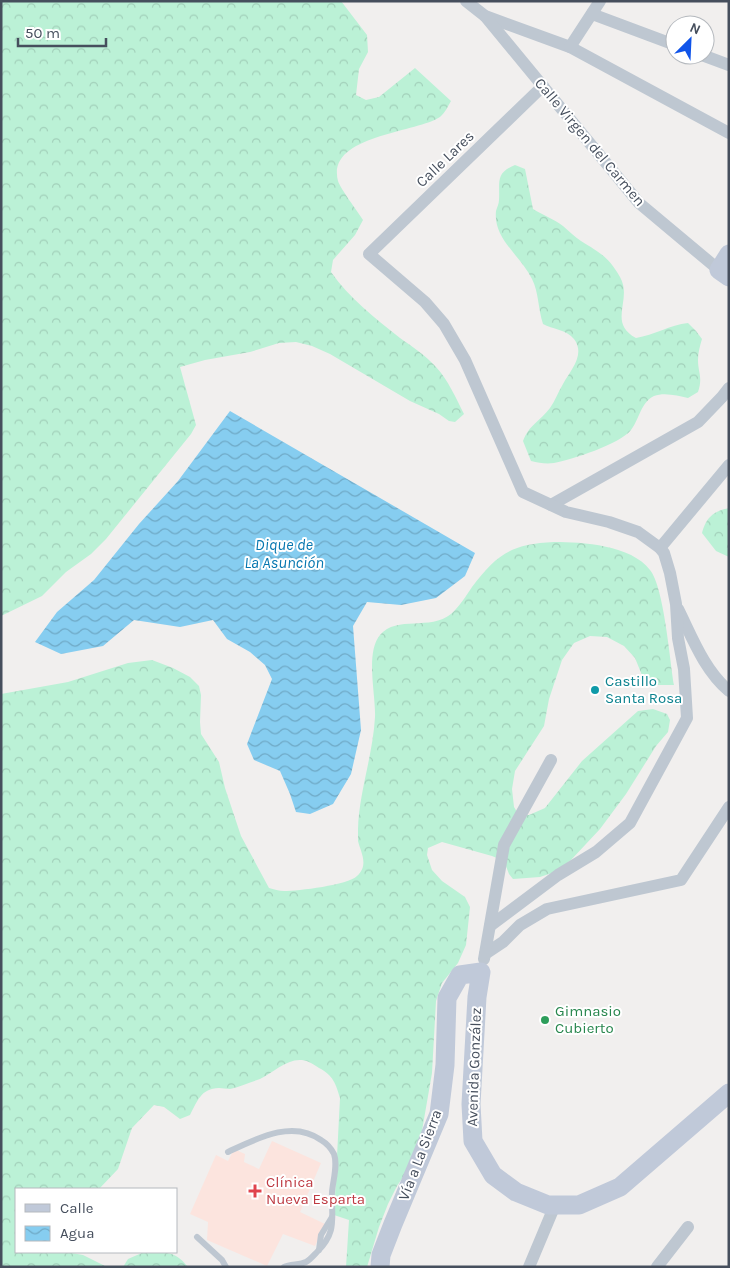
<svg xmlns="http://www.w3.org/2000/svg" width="730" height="1268" font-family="Karla,sans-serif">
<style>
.medical{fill:#fce4de}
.forest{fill:url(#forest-crowns)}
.water{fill:url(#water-waves)}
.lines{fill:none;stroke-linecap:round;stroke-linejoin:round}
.lane{stroke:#bec7d1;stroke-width:6}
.street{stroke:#bec7d1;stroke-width:12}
.secondary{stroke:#c0c9d9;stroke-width:19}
.culture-dot{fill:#0f9aa8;stroke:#fff;stroke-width:2}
.leisure-dot{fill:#2e9e5b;stroke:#fff;stroke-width:2}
.health-dot{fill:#e0444e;stroke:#fff;stroke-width:2}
.labels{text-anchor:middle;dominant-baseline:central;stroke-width:4;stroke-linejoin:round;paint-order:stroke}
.street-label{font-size:15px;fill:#464f5d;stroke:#fff}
.culture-label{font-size:15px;fill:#0d838f;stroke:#fff;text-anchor:start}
.leisure-label{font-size:15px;fill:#27864d;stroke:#fff;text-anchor:start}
.health-label{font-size:15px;fill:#be3a42;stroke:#fff;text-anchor:start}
.water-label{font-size:16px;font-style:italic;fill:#0677b0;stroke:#fff}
</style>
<defs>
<pattern id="forest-crowns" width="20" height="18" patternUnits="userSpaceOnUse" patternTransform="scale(1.25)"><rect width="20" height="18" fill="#bbf1d6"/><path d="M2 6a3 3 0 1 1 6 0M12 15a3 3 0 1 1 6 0" fill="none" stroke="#a2d0ba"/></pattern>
<pattern id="water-waves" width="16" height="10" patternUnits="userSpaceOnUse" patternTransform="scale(1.25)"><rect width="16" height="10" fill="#86cdf0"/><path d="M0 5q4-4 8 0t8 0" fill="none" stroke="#6fa9c6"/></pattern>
</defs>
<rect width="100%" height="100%" fill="#f1efee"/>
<!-- medical -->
<path class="medical" d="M272,1141L321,1163L300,1212L325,1224L315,1246L283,1234L267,1266L207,1240L208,1222L190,1214L216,1155L228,1161L234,1149L245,1154L244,1162L259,1169Z"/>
<!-- forest -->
<g class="forest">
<path d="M1,1H341L367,35L368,52L359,69L356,95L366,100L379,97L415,68L451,101C448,106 445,113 440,117C416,133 326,135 338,181C340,188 358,212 363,220L355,235L333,260L331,272C349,298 375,318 400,338C413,347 426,356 436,367C448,380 456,398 464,414L455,422L449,421L439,414L410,401L330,354L312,346L296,342L279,343L250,352L205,360L180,367L196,425L191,434L106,539L91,554L66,572L42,596L1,616Z"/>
<path d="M515,165L525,169L533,209C543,215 554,219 563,226C569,231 575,237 581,241C600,253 608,256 620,277C633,300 607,322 636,338C654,335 670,325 688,323L696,331L702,339C700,346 698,352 698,360C698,373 703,377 698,392L688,398C678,396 665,392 654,396C641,402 639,420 631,430C620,444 571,460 554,463C546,464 539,463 531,461L523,441C529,425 540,421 550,408C555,401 558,392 563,384C570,371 586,355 574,339C567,330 552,329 543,324C538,309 539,293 532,279C521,256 493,239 496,211C497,207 499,204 499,200C500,182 495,173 515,165Z"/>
<path d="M729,508V557L716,551L702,533C706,517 714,511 729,508Z"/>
<path d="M554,542C583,542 631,545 650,570C664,587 670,661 674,685H646L635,658L624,646L607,637L590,636L574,643L562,660L549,699L544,726L515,771L512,789L514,807L519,815H529L545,808L582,761L638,711L653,709L667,714L670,720L668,732L656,746L626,794L600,829L571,860L555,872L540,877L513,879L509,874L504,861L492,856L442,842L428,848L427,855L432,870L442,881L465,897L470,907L466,945L458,963L442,983L436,1001L432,1073L419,1148L411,1165L397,1186L388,1204L379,1227L367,1267H346L349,1220L334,1215L340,1098C336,1084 333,1075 319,1068C316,1066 313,1064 309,1062C291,1054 275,1072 260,1079C251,1082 239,1087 230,1089C226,1089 222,1088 219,1088C201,1088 197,1102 190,1115L180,1119L164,1107L154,1105L132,1128L118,1169L99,1189H16V1252L72,1253L83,1255L107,1267H1V694L68,682L128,663L152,660L173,668L190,677L199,686L201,695L200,722L201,734L219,762L225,788L241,836L269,888C274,889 279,891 284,891C298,891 348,885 357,876C369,865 361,853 358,841C358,837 358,833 358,829C359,792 373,755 375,717C376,695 365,653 380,635C397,615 430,631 451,614C459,607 466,596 472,587C497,554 511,544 554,542Z"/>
<path d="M144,1252C164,1252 175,1250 188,1267H123L128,1259Z"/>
</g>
<!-- water -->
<path class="water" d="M230,411L475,553L465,576L436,598L401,605L367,602L353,626L361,730L351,774L333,804L310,814L296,812L290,794L280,771L254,760L247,744L272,679L265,665L250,652L227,639L213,620L180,627L134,620L103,646L61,654L35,642L57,612L94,580L139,524L178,481Z"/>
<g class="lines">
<!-- lane -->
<g class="lane">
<path d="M228,1152C256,1139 292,1119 321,1140C326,1143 331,1148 334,1154C338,1165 333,1180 332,1192C331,1218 338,1231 317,1252C314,1255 310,1260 306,1262C300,1265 290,1264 284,1267"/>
<path d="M197,1237L222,1260L226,1267"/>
<path d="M319,1250L321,1235L332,1217"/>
</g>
<!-- street -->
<g class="street">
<path d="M466,1L485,16L570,47L729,133"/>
<path d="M592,14L675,45"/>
<path d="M485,16L639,203L719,270"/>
<path d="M570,47L600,1"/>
<path d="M702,55L729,65"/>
<path d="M551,505L698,422L722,397L729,388"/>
<path d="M660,548L729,465"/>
<path d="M678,609C692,637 704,670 729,691"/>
<path d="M490,926L558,875L596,852L630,823L687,718L684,669L678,638L676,604L670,573L664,553L660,548L638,532L609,522L566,512L523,492L465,360L444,324L425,302L369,254L543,86"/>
<path d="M485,954L503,942L520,925L547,909L681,880L729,807"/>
<path d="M484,959L504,845L551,760"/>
<path d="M529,1267L555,1205"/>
<path d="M657,1267L688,1227"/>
</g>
<!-- secondary -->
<g class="secondary">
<path d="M729,254L719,270L729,277"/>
<path d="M380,1267L381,1255L393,1224L439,1114L445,1065L447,998L460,975L481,972L477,997L471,1104L473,1141L493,1175L516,1192L548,1205H579L620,1187L729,1093"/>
</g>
</g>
<!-- markers -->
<circle class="culture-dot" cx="595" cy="690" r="5"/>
<circle class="leisure-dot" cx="545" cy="1020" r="5"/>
<path class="health-dot" d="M252.5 1183.5h5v5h5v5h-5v5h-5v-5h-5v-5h5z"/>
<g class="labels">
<!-- street labels -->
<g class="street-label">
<text transform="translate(590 142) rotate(50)">Calle Virgen del Carmen</text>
<text transform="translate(445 159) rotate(-44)">Calle Lares</text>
<text transform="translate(474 1067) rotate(-88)">Avenida González</text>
<text transform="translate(420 1155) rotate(-69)">Vía a La Sierra</text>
</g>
<!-- culture labels -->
<g class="culture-label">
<text x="605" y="681">Castillo<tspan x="605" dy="17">Santa Rosa</tspan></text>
</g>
<!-- leisure labels -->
<g class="leisure-label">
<text x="555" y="1011">Gimnasio<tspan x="555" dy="17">Cubierto</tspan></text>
</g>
<!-- health labels -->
<g class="health-label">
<text x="266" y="1182">Clínica<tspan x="266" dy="17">Nueva Esparta</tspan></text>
</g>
<!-- water labels -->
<g class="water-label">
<text x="284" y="544">Dique de<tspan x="284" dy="18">La Asunción</tspan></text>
</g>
</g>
<!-- border -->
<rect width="730" height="1268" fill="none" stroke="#464f5d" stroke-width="5"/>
<!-- legend -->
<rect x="15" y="1188" width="162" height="65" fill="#ffffff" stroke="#b5b9be"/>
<rect x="25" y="1204" width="25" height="8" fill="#c0c9d9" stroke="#b5b9be"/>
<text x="60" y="1213" font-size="15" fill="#464f5d">Calle</text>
<rect x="25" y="1226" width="25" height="15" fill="url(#water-waves)" stroke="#b5b9be"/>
<text x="60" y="1238" font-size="15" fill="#464f5d">Agua</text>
<!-- north arrow -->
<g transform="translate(690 40) rotate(24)"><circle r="24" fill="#ffffff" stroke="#b5b9be"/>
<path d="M0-4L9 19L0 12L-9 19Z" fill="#1054e9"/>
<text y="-8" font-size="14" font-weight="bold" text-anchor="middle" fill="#464f5d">N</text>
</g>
<!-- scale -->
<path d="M18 38v8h88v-8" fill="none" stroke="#464f5d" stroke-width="2.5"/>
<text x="25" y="38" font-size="15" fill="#464f5d" stroke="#ffffff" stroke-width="4" paint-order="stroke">50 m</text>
</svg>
